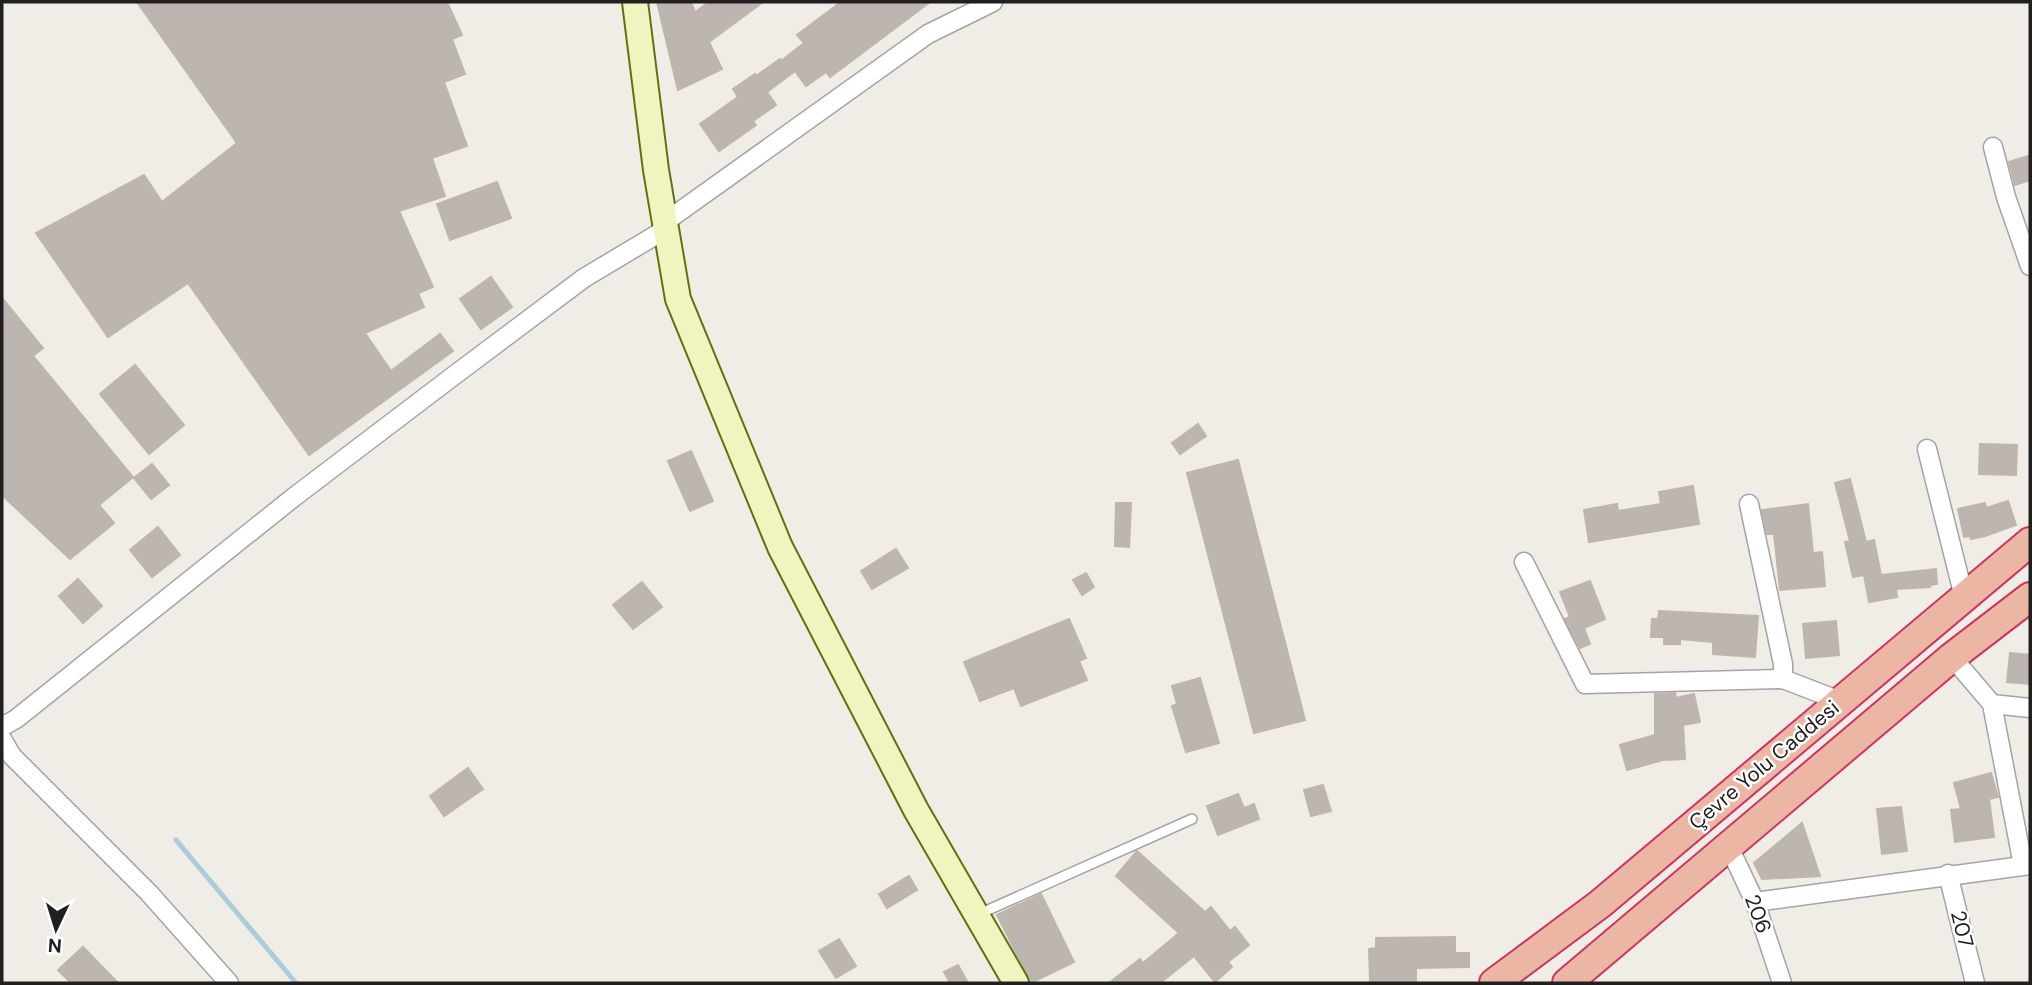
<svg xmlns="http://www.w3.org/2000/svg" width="2032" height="985" font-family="'DM Sans',sans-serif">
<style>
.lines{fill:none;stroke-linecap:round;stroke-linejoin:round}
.stream{stroke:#abcdda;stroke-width:5}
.building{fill:#bdb6b0;stroke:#c1b5ab;stroke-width:2}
.service-casing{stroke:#a4a4a4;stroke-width:12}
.minor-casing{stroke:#a4a4a4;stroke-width:21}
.secondary-casing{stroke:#61710d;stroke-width:28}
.trunk-casing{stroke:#ce3461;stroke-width:32}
.service{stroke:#fff;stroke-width:9}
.minor{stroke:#fff;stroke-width:18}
.secondary{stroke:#f0f5c0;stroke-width:24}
.trunk{stroke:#ebb6a4;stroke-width:28}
.labels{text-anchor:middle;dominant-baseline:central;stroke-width:5;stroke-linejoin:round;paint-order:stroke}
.street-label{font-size:21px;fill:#202020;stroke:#fff}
</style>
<rect width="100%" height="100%" fill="#f0ede7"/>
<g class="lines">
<!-- stream -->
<path class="stream" d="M176,840L296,983"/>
</g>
<!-- building -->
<g class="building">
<path d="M137,2H447L462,35L452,39L465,74L444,82L467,146L432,158L445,196L399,211L433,287L418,293L424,307L365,333L391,371L440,334L453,351L309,455L188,283L108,337L36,233L144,175L162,202L237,143Z"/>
<path d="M657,2H691L695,12L709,2H763L709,42L722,69L678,90Z"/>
<path d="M841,2H930L830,77L826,72L806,86L795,71L767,92L776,105L753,121L756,125L719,151L700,124L738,97L733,89L755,74L756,76L780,59L781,61L804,43L797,35Z"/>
<path d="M2028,156L2030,163V180L2015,185L2009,162Z"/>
<path d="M497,182L511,218L450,240L437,204Z"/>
<path d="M491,277L512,307L481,329L460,299Z"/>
<path d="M2,298L43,348L33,356L133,477L99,505L114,523L70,559L2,495Z"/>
<path d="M135,365L184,425L149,454L100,394Z"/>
<path d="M1198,424L1206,436L1180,454L1172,443Z"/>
<path d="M1980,444L2017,445L2016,475L1979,474Z"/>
<path d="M691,451L713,501L690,511L668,461Z"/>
<path d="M1238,460L1305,720L1254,733L1187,473Z"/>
<path d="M152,464L169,485L151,499L134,478Z"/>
<path d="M1850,479L1866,542L1874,540L1881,575L1936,569L1937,584L1930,585V587L1896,589L1897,597L1869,602L1864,575L1853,577L1845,542L1850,541L1835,483Z"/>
<path d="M1693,486L1699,524L1589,542L1584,510L1617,504L1618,511L1661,504L1659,492Z"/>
<path d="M2008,501L2016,525L1985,536L1971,539V536L1964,537L1958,509L1985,503L1986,508Z"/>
<path d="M1116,503H1131L1129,547L1115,546Z"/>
<path d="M1808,504L1813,553L1822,552L1825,586L1780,590L1774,534H1767L1762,510Z"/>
<path d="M158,527L180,555L152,577L130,550Z"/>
<path d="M896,549L908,568L872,589L861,571Z"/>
<path d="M1086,573L1094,587L1082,595L1073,580Z"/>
<path d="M78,579L102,606L83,623L59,596Z"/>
<path d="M1590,581L1605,619L1584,628L1590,644L1580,648L1565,619L1570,617L1560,592Z"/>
<path d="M642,582L662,607L633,629L613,605Z"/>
<path d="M1659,611L1758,616L1755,657L1713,654V642L1680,639V644H1664V637H1651L1652,619H1658Z"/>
<path d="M1069,619L1086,658L1079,661L1087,680L1021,706L1014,688L980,701L964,662Z"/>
<path d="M1836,621L1839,655L1806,658L1803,624Z"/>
<path d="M2010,653L2030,655V684L2007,682Z"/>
<path d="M1200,678L1219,743L1186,752L1172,706L1177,704L1172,686Z"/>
<path d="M1675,693L1676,698L1694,694L1700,722L1683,725L1685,759L1663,760L1627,770L1620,745L1655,735V694Z"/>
<path d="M468,768L483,789L444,816L430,796Z"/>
<path d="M1991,773L1998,797L1989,799L1994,837L1955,842L1951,810L1961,809L1954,783Z"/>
<path d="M1323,785L1331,811L1311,816L1304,790Z"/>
<path d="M1238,794L1244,808L1254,804L1259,819L1218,835L1207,806Z"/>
<path d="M1901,807L1907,851L1882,854L1877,809Z"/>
<path d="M1802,823L1820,876L1762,879L1754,863Z"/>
<path d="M1137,851L1205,912L1211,907L1230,931L1235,927L1249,945L1228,962L1232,967L1215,982L1194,956L1160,983H1109L1140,959L1143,963L1179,933L1116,876Z"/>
<path d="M909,876L917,890L887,908L879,894Z"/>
<path d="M1041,894L1074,962L1031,983L997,915Z"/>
<path d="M1455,937V953H1469V967L1416,968V981H1370L1369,949L1376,948V938Z"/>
<path d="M839,939L856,966L836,978L819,951Z"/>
<path d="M83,947L118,983H71L58,970Z"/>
<path d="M958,965L968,983H950L944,972Z"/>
</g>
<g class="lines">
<!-- service casing -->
<g class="service-casing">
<path id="service" d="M979,914L1192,819"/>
</g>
<!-- minor casing -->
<g class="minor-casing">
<g id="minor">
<path d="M1993,147L2006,197L2030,266"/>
<path d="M665,222L928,34L993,2"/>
<path d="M1927,449L1964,597"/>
<path d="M1749,504L1783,664V679"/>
<path d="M1524,562L1585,684L1783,679L1840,701"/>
<path d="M1952,657L1992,704L2030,708"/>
<path d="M1992,704L2023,865"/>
<path d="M2,727L16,719L294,497L452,377L584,278L666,229"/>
<path d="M2,739L12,756L149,893L229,983"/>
<path d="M1729,847L1755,902L1782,983"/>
<path d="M1948,874L1975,983"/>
<path d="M1755,902L2030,865"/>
</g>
</g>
<!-- secondary casing -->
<g class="secondary-casing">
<path id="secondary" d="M635,2L656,170L678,299L780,547L916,810L1016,983"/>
</g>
<!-- trunk casing -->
<g class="trunk-casing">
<g id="trunk">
<path d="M1494,983L1600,904L2030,542"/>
<path d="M1567,983L1952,657L2030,597"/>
</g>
</g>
<!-- service -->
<use href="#service" class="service"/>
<!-- minor -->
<use href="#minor" class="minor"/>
<!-- secondary -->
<use href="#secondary" class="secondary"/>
<!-- trunk -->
<use href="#trunk" class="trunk"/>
</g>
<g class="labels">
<!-- street labels -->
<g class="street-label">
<text transform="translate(1764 765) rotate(-40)">Çevre Yolu Caddesi</text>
<text transform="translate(1758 914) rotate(69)">206</text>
<text transform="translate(1962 929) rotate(76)">207</text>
</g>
</g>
<!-- border -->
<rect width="2032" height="985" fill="none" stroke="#202020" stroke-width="7"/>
<!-- north arrow -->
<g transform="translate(56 929) rotate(184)" stroke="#ffffff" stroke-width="5" paint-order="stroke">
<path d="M0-5L12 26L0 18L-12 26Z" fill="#202020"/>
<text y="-10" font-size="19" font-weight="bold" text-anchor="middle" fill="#202020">N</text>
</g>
</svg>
